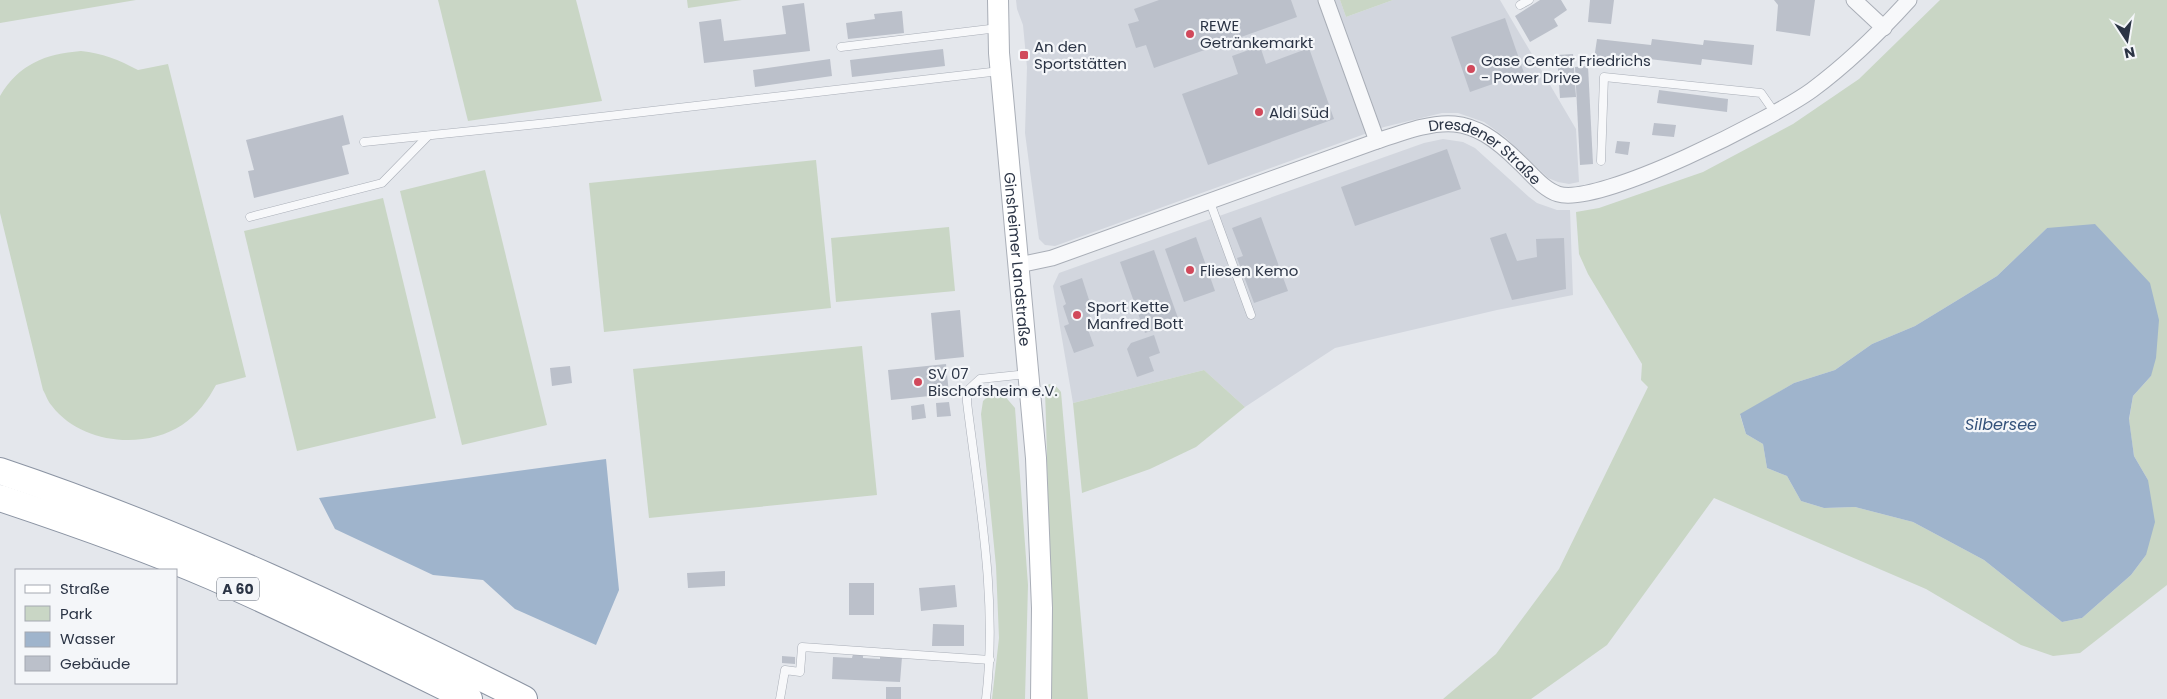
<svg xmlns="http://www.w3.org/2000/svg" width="2167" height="699" font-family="Poppins,sans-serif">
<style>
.built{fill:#d2d6de}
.green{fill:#c9d6c5;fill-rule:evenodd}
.water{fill:#9fb4cc}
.building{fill:#bbc0ca}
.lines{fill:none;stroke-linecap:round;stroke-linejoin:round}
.service-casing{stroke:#a9aeb7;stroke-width:9}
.minor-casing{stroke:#a9aeb7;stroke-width:17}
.secondary-casing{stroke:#a9aeb7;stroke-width:22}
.motorway-casing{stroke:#8b94a3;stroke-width:28}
.service{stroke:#f7f8fa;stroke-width:8}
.minor{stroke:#f7f8fa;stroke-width:15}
.secondary{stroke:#fff;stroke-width:20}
.motorway{stroke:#fff;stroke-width:26}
.poi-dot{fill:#d1495b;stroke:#f4f6f9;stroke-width:2}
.labels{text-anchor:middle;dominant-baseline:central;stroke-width:4.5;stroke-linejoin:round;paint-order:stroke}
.shield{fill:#f4f6f9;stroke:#676e7b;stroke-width:1}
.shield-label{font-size:14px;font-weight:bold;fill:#2b3445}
.poi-label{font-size:15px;fill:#2b3445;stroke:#f4f6f9;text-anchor:start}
.street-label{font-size:15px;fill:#2b3445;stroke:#f4f6f9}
.water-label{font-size:16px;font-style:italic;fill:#34527a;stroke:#f4f6f9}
</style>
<rect width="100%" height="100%" fill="#e4e7ec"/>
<!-- built -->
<g class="built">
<path d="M1016,0H1340L1346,17L1393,0H1500L1576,129L1579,182L1569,184L1558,182L1548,178L1505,137L1484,122L1458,113H1442L1384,127L1055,246L1045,245L1039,239L1025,133L1027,67L1023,25L1017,9Z"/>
<path d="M1443,139L1463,142L1475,148L1529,197L1537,203L1557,210H1570L1573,295L1497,310L1335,348L1245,407L1204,370L1073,403L1053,286L1059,273L1424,143Z"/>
</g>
<!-- green -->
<g class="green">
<path d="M0,0H136L0,23Z"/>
<path d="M438,0H576L602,101L468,121Z"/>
<path d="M687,0H742L688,8Z"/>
<path d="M1340,0H1393L1346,17Z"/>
<path d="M1940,0H2167V585L2080,653L2053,656L2021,645L1926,589L1714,498L1607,645L1531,699H1443L1496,654L1559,569L1648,387L1641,380L1642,364L1588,274L1579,254L1576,212L1599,208L1703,172L1793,124L1859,79ZM2047,228L2151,376L2133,396L2129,420L2134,456L2148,480L2146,555L2131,575L2082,618L2062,622L1984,560L1913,522L1855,507L1824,508L1801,501L1787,476L1767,468L1763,444L1746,434L1740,415L1794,383L1835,370L1872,344L1915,326L1997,276Z"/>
<path d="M81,51C102,53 119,60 138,70L168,64L246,377L216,385C208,400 197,415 182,425C144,450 81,444 52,406C48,402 46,395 43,390L0,213V96C19,64 45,54 81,51Z"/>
<path d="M816,160L831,308L604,332L589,183Z"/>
<path d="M485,170L547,425L462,445L400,191Z"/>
<path d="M383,198L436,418L297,451L244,231Z"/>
<path d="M949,227L955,291L836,302L831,238Z"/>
<path d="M862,346L877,495L649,518L633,369Z"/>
<path d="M1204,370L1245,407L1196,447L1150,469L1082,493L1073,403Z"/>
<path d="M1049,384L1056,386L1061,392L1088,699H1050C1048,596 1049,494 1045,391Z"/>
<path d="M992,392L1003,394L1015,408L1028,585L1025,699H992L999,638L996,566L981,414L983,401Z"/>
</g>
<!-- water -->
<g class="water">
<path d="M2095,224L2150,283L2159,320L2156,358L2151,376L2133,396L2129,419L2134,456L2148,480L2155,522L2146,555L2131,575L2082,618L2062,622L1984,560L1913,522L1855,507L1824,508L1801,501L1787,476L1767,468L1763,444L1746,434L1740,414L1794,383L1835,370L1872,344L1915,326L1997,276L2047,228Z"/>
<path d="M606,459L619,590L596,645L515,609L483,580L433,575L335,529L319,498Z"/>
</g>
<!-- building -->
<g class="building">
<path d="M1159,0H1291L1297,17L1154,68L1146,45L1136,48L1128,24L1139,21L1134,9Z"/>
<path d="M1540,0H1561L1567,10L1554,19L1558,26L1530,42L1515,16Z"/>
<path d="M1590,0H1614L1611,24L1588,22Z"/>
<path d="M1774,0H1815L1810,36L1776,31L1778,5Z"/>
<path d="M804,3L810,51L704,63L699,22L721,19L724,41L786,34L782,6Z"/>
<path d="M902,11L904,33L848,39L846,23L875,19L874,14Z"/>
<path d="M1505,18L1524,73L1470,92L1451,37Z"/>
<path d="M1597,39L1651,45L1652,39L1703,45L1704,40L1754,45L1752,65L1702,59L1701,65L1649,59V65L1594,59Z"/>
<path d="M1260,46L1266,64L1309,48L1334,119L1208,165L1182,94L1238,74L1232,56Z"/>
<path d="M943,49L945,66L852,77L850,60Z"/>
<path d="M1573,54L1576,97L1560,98L1557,55Z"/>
<path d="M830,59L832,76L755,87L753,70Z"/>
<path d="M1588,66L1593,164L1580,165L1575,67Z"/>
<path d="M1659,90L1728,99L1727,112L1657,103Z"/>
<path d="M343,115L350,144L342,146L349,174L254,198L248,171L254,170L246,140Z"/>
<path d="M1654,123L1676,125L1674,137L1652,135Z"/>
<path d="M1617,141L1630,142L1628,155L1615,153Z"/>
<path d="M1447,149L1461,189L1355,226L1341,187Z"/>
<path d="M1261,217L1288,291L1254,303L1237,258L1243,256L1232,228Z"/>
<path d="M1506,233L1517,261L1537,257L1536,239L1564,238L1566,289L1512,300L1490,238Z"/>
<path d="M1196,237L1215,291L1184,302L1165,249Z"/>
<path d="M1154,250L1179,321L1145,333L1120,262Z"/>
<path d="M1082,278L1090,303L1086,304L1092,321L1086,324L1094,346L1074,353L1064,326L1069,324L1063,306L1066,304L1060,286Z"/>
<path d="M960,310L964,357L935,360L931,313Z"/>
<path d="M1154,335L1160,353L1149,357L1154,371L1137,377L1127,349L1131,343Z"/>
<path d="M946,364L949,394L891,400L888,370Z"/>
<path d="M570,366L572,383L552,386L550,368Z"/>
<path d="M949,402L951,416L937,417L936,403Z"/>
<path d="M924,404L926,418L912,420L911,406Z"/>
<path d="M725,571V586L688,588L687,573Z"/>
<rect x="849" y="583" width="25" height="32"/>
<path d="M955,585L957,607L921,611L919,588Z"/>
<path d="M933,624L964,625V646H932Z"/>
<path d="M853,654L863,655V658L880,659V655L902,657L900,682L832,679L833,657L852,658Z"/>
<path d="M782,656L795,657V664L782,663Z"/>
<rect x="886" y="687" width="15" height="12"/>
</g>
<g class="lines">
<!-- service casing -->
<g class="service-casing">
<g id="service">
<path d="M1520,5L1529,0"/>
<path d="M841,47L998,28"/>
<path d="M364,142L548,123L1000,71"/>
<path d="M1601,161L1604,77L1761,93L1775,113"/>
<path d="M1210,202L1251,315"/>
<path d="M250,217L382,183L428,136"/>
<path d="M780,699L785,670L800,672L802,647L990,660"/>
<path d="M986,699C998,600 979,501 967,402V391L980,379L1028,374"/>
</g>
</g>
<!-- minor casing -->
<g class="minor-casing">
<g id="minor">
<path d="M1326,0L1377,141"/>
<path d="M1854,0L1884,28"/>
<path id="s1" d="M1019,265L1052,258L1377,141C1443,119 1467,110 1520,163C1532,174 1543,189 1558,194C1599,207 1775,117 1812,90C1847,64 1880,32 1909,0"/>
</g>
</g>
<!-- secondary casing -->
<g class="secondary-casing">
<g id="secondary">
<path id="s2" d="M998,0L999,53L1036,458L1042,608L1041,699"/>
</g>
</g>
<!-- motorway casing -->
<g class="motorway-casing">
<g id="motorway">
<path d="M0,471C182,532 353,613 524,699"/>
<path d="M0,498C72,522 144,547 213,577C299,615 384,657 469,699"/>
</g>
</g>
<!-- service -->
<use href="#service" class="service"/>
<!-- minor -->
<use href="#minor" class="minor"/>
<!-- secondary -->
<use href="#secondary" class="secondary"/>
<!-- motorway -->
<use href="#motorway" class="motorway"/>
</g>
<!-- markers -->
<g class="poi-dot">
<circle cx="1190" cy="34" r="5"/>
<rect x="1019" y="50" width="10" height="10" rx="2.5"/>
<circle cx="1471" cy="69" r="5"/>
<circle cx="1259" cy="112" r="5"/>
<circle cx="1190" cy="270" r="5"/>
<circle cx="1077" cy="315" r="5"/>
<circle cx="918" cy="382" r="5"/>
</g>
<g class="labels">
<!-- shield labels -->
<rect class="shield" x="217" y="577.5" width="42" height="23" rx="4"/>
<g class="shield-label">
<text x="238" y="589">A 60</text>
</g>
<!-- poi labels -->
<g class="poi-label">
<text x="1200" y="25">REWE<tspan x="1200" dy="17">Getränkemarkt</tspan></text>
<text x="1034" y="46">An den<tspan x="1034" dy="17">Sportstätten</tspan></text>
<text x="1481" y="60">Gase Center Friedrichs<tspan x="1481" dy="17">- Power Drive</tspan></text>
<text x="1269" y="112">Aldi Süd</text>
<text x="1200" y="270">Fliesen Kemo</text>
<text x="1087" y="306">Sport Kette<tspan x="1087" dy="17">Manfred Bott</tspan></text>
<text x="928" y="373">SV 07<tspan x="928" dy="17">Bischofsheim e.V.</tspan></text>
</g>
<!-- street labels -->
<g class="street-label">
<text stroke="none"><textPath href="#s1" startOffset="498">Dresdener Straße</textPath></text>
<text stroke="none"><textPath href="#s2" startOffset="260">Ginsheimer Landstraße</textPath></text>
</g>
<!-- water labels -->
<g class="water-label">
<text x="2001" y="424">Silbersee</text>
</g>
</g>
<!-- legend -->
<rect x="15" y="569" width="162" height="115" fill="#f4f6f9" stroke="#a4a8b1"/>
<rect x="25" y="585" width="25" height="8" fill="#ffffff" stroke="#a4a8b1"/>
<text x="60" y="594" font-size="15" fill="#2b3445">Straße</text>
<rect x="25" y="606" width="25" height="15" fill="#c9d6c5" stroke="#a4a8b1"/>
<text x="60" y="619" font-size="15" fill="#2b3445">Park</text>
<rect x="25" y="632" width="25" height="15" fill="#9fb4cc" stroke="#a4a8b1"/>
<text x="60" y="644" font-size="15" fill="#2b3445">Wasser</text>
<rect x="25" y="656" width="25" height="15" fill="#bbc0ca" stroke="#a4a8b1"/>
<text x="60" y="669" font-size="15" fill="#2b3445">Gebäude</text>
<!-- north arrow -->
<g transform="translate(2127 40) rotate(168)" stroke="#f4f6f9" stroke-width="4" paint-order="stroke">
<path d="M0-4L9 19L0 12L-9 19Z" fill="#2b3445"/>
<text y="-8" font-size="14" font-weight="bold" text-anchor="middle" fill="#2b3445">N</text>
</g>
</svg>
